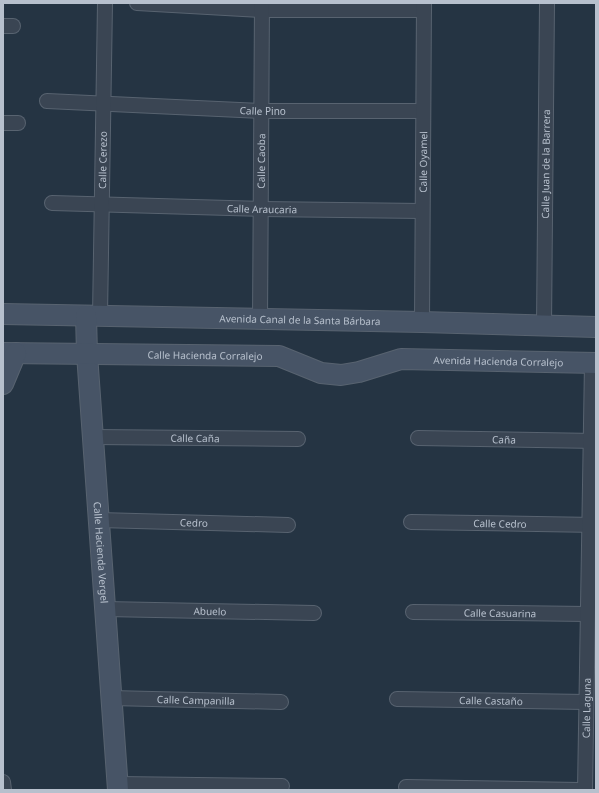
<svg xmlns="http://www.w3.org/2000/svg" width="599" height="793" font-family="'Noto Sans',sans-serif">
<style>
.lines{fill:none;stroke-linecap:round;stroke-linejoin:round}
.street-casing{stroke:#586370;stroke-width:16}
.secondary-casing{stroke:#586370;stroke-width:22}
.street{stroke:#3a4553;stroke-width:14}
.secondary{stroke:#475466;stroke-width:20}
.labels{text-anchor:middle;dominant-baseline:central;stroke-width:3;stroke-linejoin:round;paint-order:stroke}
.street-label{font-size:10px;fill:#b7c0cd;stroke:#1e2a38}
</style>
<rect width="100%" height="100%" fill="#253443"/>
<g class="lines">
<!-- street casing -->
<g class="street-casing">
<g id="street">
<path d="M137,3L262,10H424"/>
<path d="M3,26H13"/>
<path id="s1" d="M47,101L261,111H423"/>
<path d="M3,123H18"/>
<path id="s2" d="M52,203L261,209L422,211"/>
<path id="s3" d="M100,316L105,3"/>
<path id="s4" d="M260,320L262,3"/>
<path id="s5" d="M422,322L424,3"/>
<path id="s6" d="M544,326L547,3"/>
<path id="s7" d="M93,437L298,439"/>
<path id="s8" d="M418,438L596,441"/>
<path id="s9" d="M99,520L288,525"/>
<path id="s10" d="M411,522L596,525"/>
<path id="s11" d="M105,609L314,613"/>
<path id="s12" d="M413,612L587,614"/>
<path id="s13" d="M111,698L281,702"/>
<path id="s14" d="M397,699L586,702"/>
<path d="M3,782L4,790"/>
<path d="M118,784L282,786"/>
<path d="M406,787L579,790"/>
<path id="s15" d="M585,790L592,363"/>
</g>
</g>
<!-- secondary casing -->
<g class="secondary-casing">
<g id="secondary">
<path id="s16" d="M3,314L422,322L596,327"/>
<path id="s17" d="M86,316L87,354L118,790"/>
<path id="s18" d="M3,353L279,356L321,373L341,375L359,372L401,359L596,363"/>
<path d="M3,384L16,353"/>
</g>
</g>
<!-- street -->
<use href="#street" class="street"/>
<!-- secondary -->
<use href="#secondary" class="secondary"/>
</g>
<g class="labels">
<!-- street labels -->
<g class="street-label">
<text stroke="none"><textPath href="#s1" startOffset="216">Calle Pino</textPath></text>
<text stroke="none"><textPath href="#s3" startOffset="156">Calle Cerezo</textPath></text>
<text stroke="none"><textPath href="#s4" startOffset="159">Calle Caoba</textPath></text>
<text stroke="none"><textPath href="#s5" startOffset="160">Calle Oyamel</textPath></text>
<text stroke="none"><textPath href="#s6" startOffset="162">Calle Juan de la Barrera</textPath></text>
<text stroke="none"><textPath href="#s2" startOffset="210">Calle Araucaria</textPath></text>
<text stroke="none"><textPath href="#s16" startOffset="297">Avenida Canal de la Santa Bárbara</textPath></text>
<text stroke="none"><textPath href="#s18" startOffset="202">Calle Hacienda Corralejo</textPath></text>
<text stroke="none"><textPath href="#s18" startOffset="501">Avenida Hacienda Corralejo</textPath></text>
<text stroke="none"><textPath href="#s7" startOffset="102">Calle Caña</textPath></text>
<text stroke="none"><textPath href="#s8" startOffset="86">Caña</textPath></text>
<text stroke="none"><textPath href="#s9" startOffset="95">Cedro</textPath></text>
<text stroke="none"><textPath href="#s10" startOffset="89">Calle Cedro</textPath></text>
<text stroke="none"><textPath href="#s17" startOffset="237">Calle Hacienda Vergel</textPath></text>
<text stroke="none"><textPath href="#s11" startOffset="105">Abuelo</textPath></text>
<text stroke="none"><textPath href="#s12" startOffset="87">Calle Casuarina</textPath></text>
<text stroke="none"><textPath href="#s13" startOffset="85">Calle Campanilla</textPath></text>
<text stroke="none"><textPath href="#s14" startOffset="94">Calle Castaño</textPath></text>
<text stroke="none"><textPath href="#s15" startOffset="82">Calle Laguna</textPath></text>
</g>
</g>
<!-- border -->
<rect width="599" height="793" fill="none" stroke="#b7c0cd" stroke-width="8"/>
</svg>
